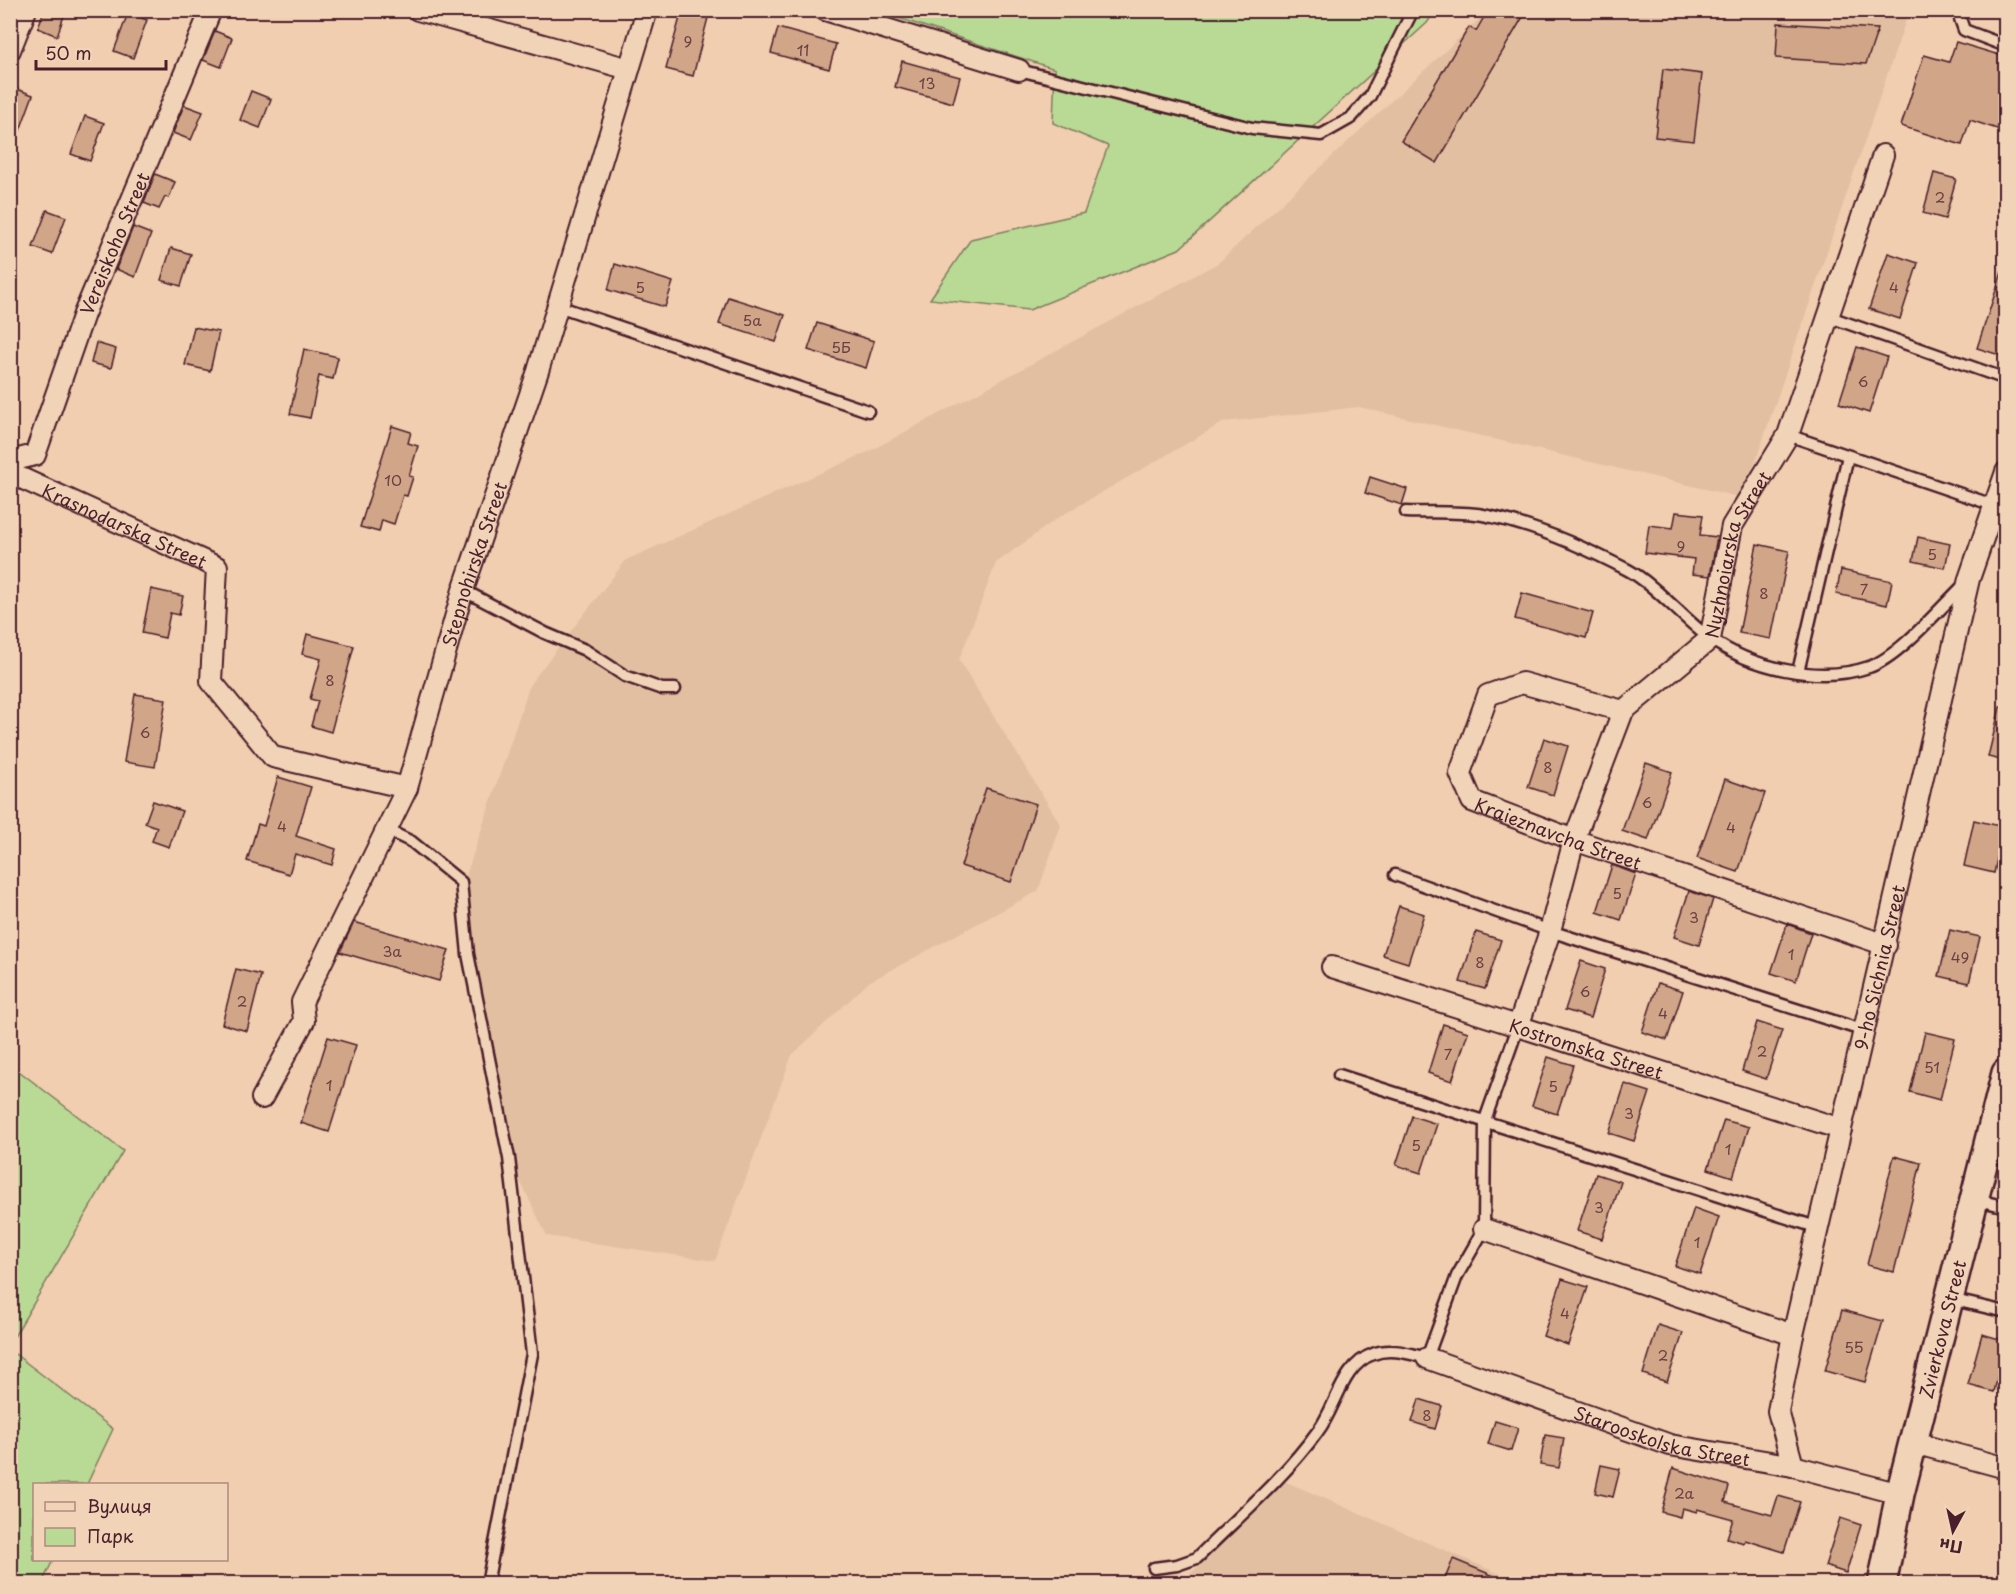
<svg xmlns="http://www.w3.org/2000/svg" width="2016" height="1594" font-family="'Playpen Sans',sans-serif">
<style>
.built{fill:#e3bfa1}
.green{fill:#b8da94;stroke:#817c60;stroke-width:1.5}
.building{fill:#d0a588;stroke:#4a1f2b;stroke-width:1.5}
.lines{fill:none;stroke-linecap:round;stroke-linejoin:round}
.lane-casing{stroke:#4a1f2b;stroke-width:15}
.street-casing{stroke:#4a1f2b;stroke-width:24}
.secondary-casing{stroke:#4a1f2b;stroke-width:32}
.lane{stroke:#f1d3b7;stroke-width:10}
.street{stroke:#f1d3b7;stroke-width:20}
.secondary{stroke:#f1d3b7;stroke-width:27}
.labels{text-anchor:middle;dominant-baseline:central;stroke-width:6;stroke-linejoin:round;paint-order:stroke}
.number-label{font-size:15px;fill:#6c4042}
.street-label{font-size:18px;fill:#4a1f2b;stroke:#f1d3b7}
</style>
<rect width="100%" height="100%" fill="#f0ceaf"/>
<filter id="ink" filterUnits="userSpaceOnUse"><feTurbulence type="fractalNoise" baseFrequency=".0167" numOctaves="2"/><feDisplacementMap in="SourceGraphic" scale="12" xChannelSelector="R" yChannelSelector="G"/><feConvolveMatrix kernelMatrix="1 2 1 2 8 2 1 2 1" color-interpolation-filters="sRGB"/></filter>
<g filter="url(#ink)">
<!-- built -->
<g class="built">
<path d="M1488,11H1909L1743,498L1359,407L1224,422L1059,517L996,563L959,660L1061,825L1038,891L869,982L792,1055L715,1261L547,1236L509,1158L460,894L530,684L626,560L870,451L1218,263Z"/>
<path d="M1284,1481L1521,1583L1163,1584L1185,1579Z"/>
</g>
<!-- green -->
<g class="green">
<path d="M877,11H1435L1427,23L1179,249L1029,310L930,299L971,239L1084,213L1108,146L1053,123L1055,69Z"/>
<path d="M11,1065L123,1151L11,1342Z"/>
<path d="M11,1351L113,1429L87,1484H34V1560H53L42,1583H11Z"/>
</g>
<!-- building -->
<g class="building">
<path d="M44,10H66L57,36L38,28Z"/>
<path d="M682,10H710L693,76L666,69Z"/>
<path d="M1488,10H1527L1437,163L1401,141L1469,27L1476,31Z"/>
<path d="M128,13L147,20L133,58L114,51Z"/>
<path d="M1778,23L1878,29L1866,64L1776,58Z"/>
<path d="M778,28L836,44L829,69L771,53Z"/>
<path d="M215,31L232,38L221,67L203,60Z"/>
<path d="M1956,42L2006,57V132L1970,120L1962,145L1901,126L1924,55L1949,62Z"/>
<path d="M902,61L960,77L953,103L895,87Z"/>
<path d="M1663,69L1702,74L1694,141L1655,137Z"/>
<path d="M14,88L33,95L12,152L10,97Z"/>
<path d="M251,91L271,99L260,128L240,120Z"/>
<path d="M184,105L203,112L191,140L173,133Z"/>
<path d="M85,116L104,123L90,161L71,154Z"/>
<path d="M1934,173L1956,179L1945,219L1923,213Z"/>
<path d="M155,174L175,182L169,198L165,197L159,209L144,203Z"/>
<path d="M47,210L66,217L52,254L33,247Z"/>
<path d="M133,227L151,234L135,277L116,269Z"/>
<path d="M171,248L191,254L181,286L161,280Z"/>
<path d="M1888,253L1918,263L1900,319L1869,309Z"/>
<path d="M615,264L673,282L665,307L608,290Z"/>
<path d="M2003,269L2006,270V357L1977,348Z"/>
<path d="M728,297L785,315L776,342L719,324Z"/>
<path d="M817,323L874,341L866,368L808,350Z"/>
<path d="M194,327L219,332L210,371L185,365Z"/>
<path d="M96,343L116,349L111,368L91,363Z"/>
<path d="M1857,347L1887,357L1869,413L1839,403Z"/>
<path d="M304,349L338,357L333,379L319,376L310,418L290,414Z"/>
<path d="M392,426L411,432L408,443L418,446L409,476L413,477L407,496L403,495L394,524L382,520L379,532L360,527Z"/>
<path d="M1370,477L1407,489L1402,505L1365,493Z"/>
<path d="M1676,512L1703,515L1700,535L1717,537L1710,576L1692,574L1694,559L1645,553L1649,525L1673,528Z"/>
<path d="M1918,537L1950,544L1945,568L1913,561Z"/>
<path d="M1757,544L1789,551L1771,639L1739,633Z"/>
<path d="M1841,570L1892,581L1887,605L1836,594Z"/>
<path d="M151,589L183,596L179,615L170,613L165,638L142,633Z"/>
<path d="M1522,593L1593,613L1586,638L1515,619Z"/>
<path d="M307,634L354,646L331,732L311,726L318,701L310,699L321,659L302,654Z"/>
<path d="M135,694L166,699L155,767L124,762Z"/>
<path d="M2000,707H2006V761L1988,757Z"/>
<path d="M1544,738L1568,746L1553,795L1528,787Z"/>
<path d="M1646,763L1672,772L1648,840L1622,831Z"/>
<path d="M278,777L311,787L296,836L336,849L332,865L295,854L289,874L247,861L258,824L264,826Z"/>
<path d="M1725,779L1765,793L1738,872L1697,858Z"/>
<path d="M986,788L1036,804L1011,882L961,866Z"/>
<path d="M153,801L182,811L169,847L152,841L157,827L145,823Z"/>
<path d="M1974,820L2004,827L1994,873L1964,866Z"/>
<path d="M1612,865L1636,874L1621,920L1597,912Z"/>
<path d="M1689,891L1713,899L1699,945L1674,937Z"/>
<path d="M1399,906L1424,914L1408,963L1383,955Z"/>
<path d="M354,922L449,950L439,981L340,952Z"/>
<path d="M1787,924L1811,933L1796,981L1771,973Z"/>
<path d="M1950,930L1980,937L1969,983L1939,976Z"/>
<path d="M1476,932L1501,940L1485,989L1460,982Z"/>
<path d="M1581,961L1605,969L1590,1018L1565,1010Z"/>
<path d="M236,969L261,975L247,1031L222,1024Z"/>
<path d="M1658,983L1683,991L1667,1040L1642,1032Z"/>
<path d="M1757,1022L1782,1030L1766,1079L1742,1071Z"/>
<path d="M1443,1024L1468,1032L1452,1081L1428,1073Z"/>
<path d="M1925,1032L1955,1039L1940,1100L1910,1092Z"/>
<path d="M328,1037L356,1045L329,1132L301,1123Z"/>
<path d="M1548,1057L1573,1065L1557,1114L1532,1106Z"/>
<path d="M1625,1084L1650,1092L1634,1141L1609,1133Z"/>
<path d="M1412,1116L1437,1124L1421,1173L1396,1165Z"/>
<path d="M1724,1120L1749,1127L1733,1177L1708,1169Z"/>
<path d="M1894,1156L1921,1163L1894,1272L1867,1265Z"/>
<path d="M1596,1174L1621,1182L1602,1239L1577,1231Z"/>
<path d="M1694,1208L1719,1217L1700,1274L1675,1266Z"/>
<path d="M1562,1279L1588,1287L1568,1345L1543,1336Z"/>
<path d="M1842,1310L1883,1321L1865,1382L1825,1371Z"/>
<path d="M1658,1325L1683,1333L1667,1382L1643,1374Z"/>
<path d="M1982,1334L2006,1341L1994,1392L1968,1385Z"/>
<path d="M1419,1399L1442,1406L1435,1429L1412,1422Z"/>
<path d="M1495,1421L1518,1428L1511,1451L1488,1444Z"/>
<path d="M1545,1435L1564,1438L1559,1468L1540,1465Z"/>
<path d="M1601,1465L1620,1469L1613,1497L1595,1493Z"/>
<path d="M1673,1468L1729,1486L1725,1502L1772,1515L1778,1496L1800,1502L1784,1552L1745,1540L1744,1543L1727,1538L1733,1519L1697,1509V1512L1682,1508L1680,1517L1661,1512Z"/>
<path d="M1840,1518L1861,1525L1846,1573L1825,1566Z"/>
<path d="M1453,1559L1511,1583V1584H1443Z"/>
</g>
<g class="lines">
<!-- lane casing -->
<g class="lane-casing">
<g id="lane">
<path d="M1957,10L1964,30L2006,46"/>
<path d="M1019,70L1252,128L1321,135L1351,118L1370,96L1413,10"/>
<path d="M558,306L868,411"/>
<path d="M1827,316L2006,379"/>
<path d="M1788,435L1996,506"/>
<path d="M1406,512C1431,513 1459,511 1483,515C1532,524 1584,547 1628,570C1654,584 1683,618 1708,637C1750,668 1819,684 1869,667C1899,657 1941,607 1965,584"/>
<path d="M463,590L545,633L585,650L625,676L662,689H675"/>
<path d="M1798,672L1848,456"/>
<path d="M385,829L412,842L461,882L468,954L509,1158L532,1354L487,1584"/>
<path d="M1395,875L1550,931L1865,1031"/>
<path d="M1339,1075L1819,1228"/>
<path d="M1974,1199L2006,1207"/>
<path d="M1950,1299L2006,1312"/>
<path d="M1154,1568L1177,1565L1197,1558C1238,1517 1284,1478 1318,1431C1336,1408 1342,1365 1373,1354C1391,1347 1410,1354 1427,1358L1457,1276L1484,1229L1485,1120L1518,1027"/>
</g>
</g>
<!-- street casing -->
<g class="street-casing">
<g id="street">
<path d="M418,10L629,69"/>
<path d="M825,10L1019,70"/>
<path d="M10,50L26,10"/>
<path id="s1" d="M10,461L35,455L84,314L211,10"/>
<path id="s2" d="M10,473L217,567L211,681L273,757L407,788"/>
<path id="s3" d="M1623,711L1522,683L1488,695L1460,773L1472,801L1574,840L1886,945"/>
<path id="s4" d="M1332,967L1841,1129"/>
<path id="s5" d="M1518,1027L1550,931L1574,840L1623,711L1710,639L1732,526L1788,435L1883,155"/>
<path id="s6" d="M262,1098L304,1021L302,1002L407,788L463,590L538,371L647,10"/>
<path d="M1484,1229L1793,1335"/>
<path id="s7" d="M1427,1358L1670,1445L1793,1466L1900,1494"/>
<path d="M1914,1443L2006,1468"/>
<path id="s8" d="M1793,1466L1778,1411L1793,1335L1969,579L2006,472"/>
</g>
</g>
<!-- secondary casing -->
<g class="secondary-casing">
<g id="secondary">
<path id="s9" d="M1882,1584L1900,1494L2006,1073"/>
</g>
</g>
<!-- lane -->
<use href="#lane" class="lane"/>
<!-- street -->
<use href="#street" class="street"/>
<!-- secondary -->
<use href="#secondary" class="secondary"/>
</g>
</g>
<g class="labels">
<!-- number labels -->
<g class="number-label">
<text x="688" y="40">9</text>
<text x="803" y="49">11</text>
<text x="927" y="82">13</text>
<text x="1940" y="196">2</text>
<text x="640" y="286">5</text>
<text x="1894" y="286">4</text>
<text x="752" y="319">5а</text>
<text x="841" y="346">5Б</text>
<text x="1863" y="380">6</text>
<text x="393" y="479">10</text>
<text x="1681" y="545">9</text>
<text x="1932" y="553">5</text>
<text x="1864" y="588">7</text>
<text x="1764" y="592">8</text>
<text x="330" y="679">8</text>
<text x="145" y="731">6</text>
<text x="1548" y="766">8</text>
<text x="1647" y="801">6</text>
<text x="282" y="825">4</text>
<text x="1731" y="826">4</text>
<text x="1617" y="892">5</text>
<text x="1694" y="916">3</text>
<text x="392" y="950">3а</text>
<text x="1791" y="953">1</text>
<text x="1960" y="956">49</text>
<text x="1480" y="961">8</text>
<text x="1585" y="990">6</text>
<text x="242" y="1000">2</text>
<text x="1663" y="1012">4</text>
<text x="1762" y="1050">2</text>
<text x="1448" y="1053">7</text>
<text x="1932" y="1066">51</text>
<text x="329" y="1084">1</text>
<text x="1553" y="1085">5</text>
<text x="1629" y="1112">3</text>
<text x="1416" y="1144">5</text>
<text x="1728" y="1148">1</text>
<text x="1599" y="1206">3</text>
<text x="1697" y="1241">1</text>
<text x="1565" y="1312">4</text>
<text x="1854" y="1346">55</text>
<text x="1663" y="1354">2</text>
<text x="1427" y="1414">8</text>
<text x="1684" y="1492">2а</text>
</g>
<!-- street labels -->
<g class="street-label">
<text stroke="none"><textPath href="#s1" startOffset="252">Vereiskoho Street</textPath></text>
<text stroke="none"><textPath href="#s2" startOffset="126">Krasnodarska Street</textPath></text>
<text stroke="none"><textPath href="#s5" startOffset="536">Nyzhnoiarska Street</textPath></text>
<text stroke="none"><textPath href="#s6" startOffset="579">Stepnohirska Street</textPath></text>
<text stroke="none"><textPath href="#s3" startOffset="346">Kraieznavcha Street</textPath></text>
<text stroke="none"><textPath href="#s8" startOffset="512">9-ho Sichnia Street</textPath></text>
<text stroke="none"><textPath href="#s4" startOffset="267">Kostromska Street</textPath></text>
<text stroke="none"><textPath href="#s9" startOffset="262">Zvierkova Street</textPath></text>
<text stroke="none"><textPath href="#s7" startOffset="248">Starooskolska Street</textPath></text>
</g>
</g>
<!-- margin -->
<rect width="2016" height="1594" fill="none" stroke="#f1d3b7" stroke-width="36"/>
<rect x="18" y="18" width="1980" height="1558" fill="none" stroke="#4a1f2b" stroke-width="2" filter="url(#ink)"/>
<!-- legend -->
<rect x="33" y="1483" width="195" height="78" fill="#f1d3b7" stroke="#ae8b7f" stroke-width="1.5"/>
<rect x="45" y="1502" width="30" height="9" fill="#f1d3b7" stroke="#ae8b7f" stroke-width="1.5"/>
<text x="87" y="1513" font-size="18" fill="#4a1f2b">Вулиця</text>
<rect x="45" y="1528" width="30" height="18" fill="#b8da94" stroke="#ae8b7f" stroke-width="1.5"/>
<text x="87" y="1543" font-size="18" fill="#4a1f2b">Парк</text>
<!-- north arrow -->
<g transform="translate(1953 1531) rotate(188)" stroke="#f1d3b7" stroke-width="4.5" paint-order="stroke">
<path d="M0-4.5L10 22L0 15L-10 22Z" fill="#4a1f2b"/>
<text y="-9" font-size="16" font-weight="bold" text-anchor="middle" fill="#4a1f2b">Пн</text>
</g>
<!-- scale -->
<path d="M36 60v9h130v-9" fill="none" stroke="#4a1f2b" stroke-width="3"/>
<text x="45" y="60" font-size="18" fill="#4a1f2b" stroke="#f1d3b7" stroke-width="4.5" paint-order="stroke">50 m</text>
</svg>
